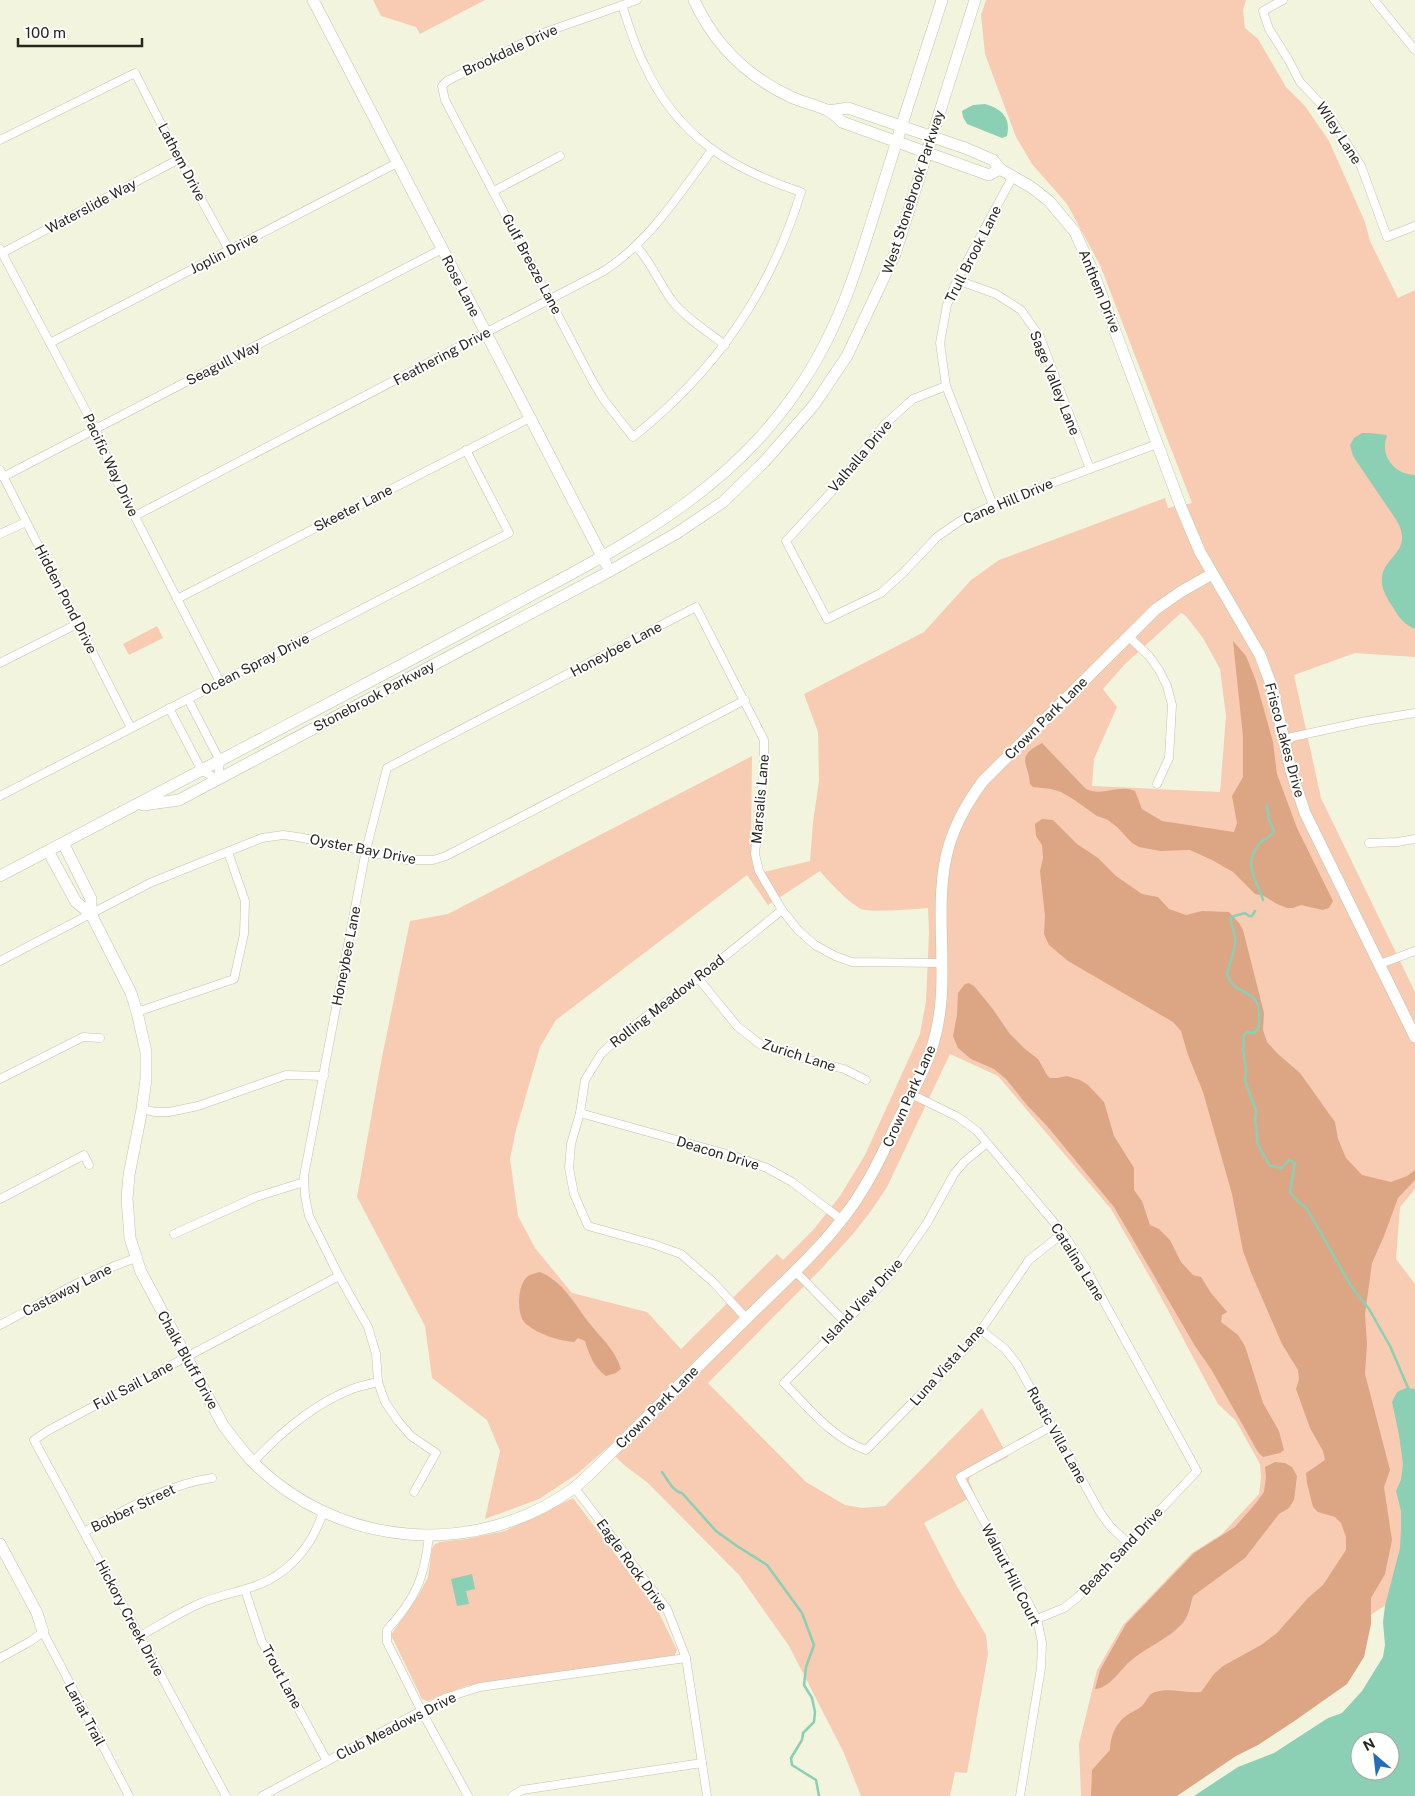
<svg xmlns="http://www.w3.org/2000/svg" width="1415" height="1796" font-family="'Public Sans',sans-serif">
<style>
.green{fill:#f7ccb2;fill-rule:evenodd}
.forest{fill:#dca684}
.water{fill:#8bcfb4;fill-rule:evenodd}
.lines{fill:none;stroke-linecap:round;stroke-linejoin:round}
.stream{stroke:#8bcfb4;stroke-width:2.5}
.street-casing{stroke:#c1c2ad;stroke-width:9}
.secondary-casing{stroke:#c1c2ad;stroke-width:12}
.street{stroke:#fff;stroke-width:8}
.secondary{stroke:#fff;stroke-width:11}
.labels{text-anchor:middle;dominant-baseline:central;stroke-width:4;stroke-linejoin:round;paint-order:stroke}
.street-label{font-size:14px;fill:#25261d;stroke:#fff}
</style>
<rect width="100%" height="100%" fill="#f3f4de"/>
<!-- green -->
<g class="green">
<path d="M373,0H485L420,34L416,27L381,16Z"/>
<path d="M986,0H1246L1243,10L1245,28L1258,39L1286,87L1305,106L1329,141L1365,222L1370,241L1398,298L1415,290V657L1355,653L1294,675L1321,798L1415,992V1189L1400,1207L1396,1259L1415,1284V1574L1402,1594L1308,1657L1167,1796H1081L1079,1744L1097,1670L1123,1625L1192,1553L1222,1534L1259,1494L1261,1478L1260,1464L1236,1421L1218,1404L1155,1286L1111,1209L998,1076L950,1054L887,1187L871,1211L853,1234L822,1268L708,1383L806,1482L845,1505L862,1508L885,1506L982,1408L1008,1457L970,1476L969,1481L975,1495L924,1523L955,1583L986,1635L988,1654L967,1773L955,1772L950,1796H861L843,1751L789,1646L739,1575L648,1483L624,1465L607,1448L577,1474L539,1499L485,1519L500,1451L487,1420L432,1378L425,1326L357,1197L381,1062L410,921L448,914L752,756L751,854L756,874L810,861L813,822L819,781L818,732L804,694L924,632L971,580L999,560L1165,498L1168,508L1192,503L1100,265L1067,204L1032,164L1016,137L985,54L981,15ZM1181,613L1186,616L1203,638L1220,669L1226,716L1220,792L1092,786L1094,759L1117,707L1103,689L1125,664ZM820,871C828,881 849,903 861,909C870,913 915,909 928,908L929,933L926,1001L920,1034L865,1155L840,1196L814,1229L783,1260L777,1254L681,1349L647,1312L572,1293L535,1248L518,1216L510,1159L516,1130L540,1047L556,1020L747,875L768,905Z"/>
<path d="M157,626L163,638L129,655L123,644Z"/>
<path d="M573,1498L658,1611L677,1650L675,1655L670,1658L485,1682L466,1686L427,1701L422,1699L391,1635L418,1596L428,1577L432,1548L435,1544L440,1542L466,1539L505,1531Z"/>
</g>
<!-- forest -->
<g class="forest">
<path d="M1233,641L1246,656L1256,681L1273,742L1277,774L1297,828L1333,901L1329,908L1323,910L1301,905L1293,908H1287L1277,904L1264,896L1255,894L1233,872L1212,860L1190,850L1160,851L1139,847L1132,843L1117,827L1108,820L1097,816L1073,799L1061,792L1051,789L1033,787L1030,784C1028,761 1015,757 1042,743L1086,789C1102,797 1118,784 1135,791L1142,809L1162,821L1234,832L1237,823L1232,796L1243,777V737Z"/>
<path d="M1042,819L1053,820L1077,844L1098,858L1116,876L1142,894L1158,897L1169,909L1186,915L1202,911L1229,912L1239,923L1243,930L1264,1013L1263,1030L1267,1042L1278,1054L1300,1073L1335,1122L1338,1139L1346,1158L1362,1175L1391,1182L1407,1176L1415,1170V1180L1398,1198L1384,1236L1372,1263L1365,1314L1367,1344L1365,1374L1390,1470L1384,1487L1392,1540L1385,1574L1371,1598V1624L1364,1657L1347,1684L1293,1722L1258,1745L1236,1756L1177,1796H1091L1092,1770L1110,1750C1110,1738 1115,1724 1126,1716C1131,1712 1137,1710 1142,1706C1147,1701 1148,1694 1155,1692C1170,1687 1187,1694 1201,1692L1214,1674L1223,1666L1261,1645L1277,1633L1308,1598L1323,1585L1346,1550V1537L1341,1523L1335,1517L1318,1512L1313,1507L1307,1483L1306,1473L1325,1460L1323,1451L1310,1428L1296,1389L1299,1379L1298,1370L1282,1344L1252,1275L1243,1251L1232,1194L1203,1092L1188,1055L1181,1031L1173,1022L1068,961L1049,945L1044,934L1045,916L1040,871L1043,858L1042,845L1036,836L1035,824Z"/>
<path d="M969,983L974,986L992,1008L1010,1034L1025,1049L1038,1059L1047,1075L1050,1078H1057L1067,1076L1080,1080L1088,1085L1104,1102L1114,1136L1134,1168V1190L1142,1201L1150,1225L1159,1229L1170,1240L1181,1262L1193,1275L1201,1277L1211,1293L1227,1312L1222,1315L1221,1322L1238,1335L1245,1346L1258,1387L1263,1403L1279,1431L1284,1450L1280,1453L1263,1457L1258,1452L1211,1369L1195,1346L1114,1207L1047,1126L1027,1105L1006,1079L994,1069L971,1059L958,1048L953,1036L957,1015L958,993L965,984Z"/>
<path d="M540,1272C564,1282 575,1305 590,1324C602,1339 615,1350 621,1369L616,1373L606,1376C594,1367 589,1355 585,1341L578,1338L574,1342C559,1341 538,1334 526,1324C516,1315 517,1284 528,1276C531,1274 536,1273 540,1272Z"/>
<path d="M1275,1462L1285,1463L1292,1467L1297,1476L1294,1500L1289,1508L1279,1514L1245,1558L1193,1596C1190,1606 1189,1616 1182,1624C1166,1641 1144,1648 1128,1663C1119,1672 1109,1688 1095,1689L1100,1670L1126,1624L1194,1553L1235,1527L1256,1503L1264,1492L1266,1477L1265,1467Z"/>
</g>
<!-- water -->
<g class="water">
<path d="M985,104C1002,109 1011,118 1007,136L1002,138L967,124L963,117L962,111L973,105Z"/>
<path d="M1362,433H1370L1386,435L1387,436C1379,456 1395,475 1415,475V629C1405,625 1398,617 1393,607C1387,599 1381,589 1382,578C1383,556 1414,552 1397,521L1353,456L1350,445L1354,438Z"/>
<path d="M1406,1388L1415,1389V1796H1194L1238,1767L1274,1753L1328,1718L1342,1713L1362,1691L1383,1657L1385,1645L1383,1622L1385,1606L1400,1548L1401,1531V1511L1396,1491L1401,1480L1403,1464L1399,1435L1392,1402L1397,1392ZM1360,1741H1390V1771H1360Z"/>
<path d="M472,1574L475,1589L466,1591L469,1604L457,1606L451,1579Z"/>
</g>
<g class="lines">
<!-- stream -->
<g class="stream">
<path d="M1263,900C1257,880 1242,865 1259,844C1264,838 1270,838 1274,831L1269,820L1267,805"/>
<path d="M1255,911L1252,916H1249L1245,913L1231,917C1230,925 1234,930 1235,937C1237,950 1229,962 1227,974C1235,1001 1266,982 1258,1029L1254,1033L1247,1032L1244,1036L1243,1049L1246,1071L1245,1080L1256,1111L1255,1120L1257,1132V1143L1270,1166L1282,1168L1289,1160L1295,1163L1290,1192L1298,1202L1306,1207L1351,1286L1369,1309L1390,1346L1409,1390"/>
<path d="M662,1472C668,1480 673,1492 682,1493L716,1531L737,1546L767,1565L802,1613L814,1645L806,1667L804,1685L812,1698L815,1712L814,1722L803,1733L802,1740L791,1758L792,1765L816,1780L819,1796"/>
</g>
<!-- street casing -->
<g class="street-casing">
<g id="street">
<path d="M1283,0L1263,11L1269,29L1288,59L1300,82L1322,105L1361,166L1387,237L1415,226"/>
<path d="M1374,0L1415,50"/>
<path d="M622,5C629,26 635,47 645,66C677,136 731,169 801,192C770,293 715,372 633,437L604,400L593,382L445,100L442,86L447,81L543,33L637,0"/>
<path d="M0,140L135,73L179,159L229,250"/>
<path d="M494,191L560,156"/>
<path d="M636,246C652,263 659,284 673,302C687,319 707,331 725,345"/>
<path d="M0,249L95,428L115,478L220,682"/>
<path d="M2,253L179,159"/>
<path d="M957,280L996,294L1021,310L1040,337L1090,469"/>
<path d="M50,343L397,163"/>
<path d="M946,386L913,399L884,425L835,488L786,541L827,619L881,593L903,573L937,537L960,521L993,505L1157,444"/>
<path d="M0,470L131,728"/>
<path d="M3,477L442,249"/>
<path d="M993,505L946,386L940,343L947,305L957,280L1013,176"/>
<path d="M135,516L604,271C650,241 680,193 712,150"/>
<path d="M0,534L26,522"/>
<path d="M177,599L530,418"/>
<path d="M1128,636L1149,656L1159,670L1167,686L1172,705L1169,758L1157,784"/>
<path d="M0,663L79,623"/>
<path d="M169,708L202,771L218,779L220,761L188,699"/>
<path d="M1283,739L1366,721L1415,713"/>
<path d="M0,796L509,533L466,450"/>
<path d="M1369,843L1397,842L1415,839"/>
<path d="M0,961L150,883L262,838L283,835L298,837L408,860H433L446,856L745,700"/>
<path d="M1380,964L1415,951"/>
<path d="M698,978L737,1026L761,1045L794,1056L844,1069L866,1080"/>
<path d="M137,1012L234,979L244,934L245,901L228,852"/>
<path d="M0,1079L83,1037L100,1038"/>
<path d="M911,1094L958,1117L977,1131L1063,1233L1085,1267L1197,1471L1078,1597L1064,1608L1037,1619"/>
<path d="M142,1109L155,1112H169L198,1106L286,1075L324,1076"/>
<path d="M580,1113L734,1156L767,1168L792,1182L842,1220"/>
<path d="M987,1143L964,1162L954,1174L927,1223L893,1272L866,1301L784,1383C809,1408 832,1438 866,1450L968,1346L981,1330L1029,1260L1063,1233"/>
<path d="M0,1199L84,1155L89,1165"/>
<path d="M174,1234L256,1197L304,1182"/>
<path d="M795,1271L845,1322"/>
<path d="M746,1318L713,1282L681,1254L653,1244L588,1226L574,1194L569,1168L571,1144L580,1113L585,1080L601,1054L620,1036L698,978L782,910"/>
<path d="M0,1325C44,1302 88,1274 136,1258"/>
<path d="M981,1330L1005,1349L1017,1364L1101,1514L1110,1526L1129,1544"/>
<path d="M253,1462C280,1433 314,1404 352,1389C360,1386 369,1384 378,1382"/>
<path d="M574,1487L667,1609L686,1658L707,1796"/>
<path d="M414,1492L436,1453L411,1436L398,1421L385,1402L378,1382L376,1354L368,1327L339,1276L309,1216L305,1196L304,1176L366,850L387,768L696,607L764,740V764L755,854L759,871L782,910L798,930L815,945L835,956L852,962L943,963"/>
<path d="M84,1532C125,1510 165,1485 212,1478"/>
<path d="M429,1536C424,1579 416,1598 387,1630V1642L421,1710L468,1796"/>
<path d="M245,1590L262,1642L327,1761"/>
<path d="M140,1636C160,1625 180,1612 201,1603C217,1596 235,1593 252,1587C287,1576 312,1547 323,1512"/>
<path d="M0,1658L31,1641L43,1632L129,1796"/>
<path d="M226,1796L34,1440L49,1430L339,1276"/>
<path d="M262,1796L445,1698L480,1687L686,1658"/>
<path d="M512,1796L522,1790L702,1763"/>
<path d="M1020,1796L1041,1668L1042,1643L1037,1619L960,1477L1052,1426"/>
</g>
</g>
<!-- secondary casing -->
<g class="secondary-casing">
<g id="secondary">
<path d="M313,0L606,564"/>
<path d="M694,0C714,44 748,77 791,97C802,102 815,105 827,110C833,113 838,118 842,122L989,175L1000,169"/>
<path d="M829,111L848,108L965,148L993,160L1000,169L1031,187L1049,201L1075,232L1093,272L1181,507L1200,552L1260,655L1272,687L1291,771L1305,813L1415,1037"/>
<path d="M143,805L179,800L610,571L677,533L723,502L765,461L814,405L847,356L895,254L975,0"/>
<path d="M63,843L91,899V914"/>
<path d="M48,851L76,902L91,914L131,993L137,1012L146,1052V1079L142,1109L129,1175L127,1198L130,1238L141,1272L223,1425C232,1437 241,1449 251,1460C336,1548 475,1560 574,1488C584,1480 593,1471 602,1462C650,1414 698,1366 747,1318C779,1286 815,1255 843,1218C868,1187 884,1150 901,1115C912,1092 926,1069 933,1044C952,983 933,919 946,857C952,829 966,804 983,781L1156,609L1182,591L1212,574"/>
<path d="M0,876C135,806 270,734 405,663C451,638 497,614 543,589C641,537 735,483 798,389C842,326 861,255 884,182C903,121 922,61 942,0"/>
<path d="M0,1544L37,1613L43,1632"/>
</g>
</g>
<!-- street -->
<use href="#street" class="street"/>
<!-- secondary -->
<use href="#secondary" class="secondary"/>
</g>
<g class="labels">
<!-- street labels -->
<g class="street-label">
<text transform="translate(510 50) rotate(-25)">Brookdale Drive</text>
<text transform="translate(1339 133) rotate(57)">Wiley Lane</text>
<text transform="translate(182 162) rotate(62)">Lathem Drive</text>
<text transform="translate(913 192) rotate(-72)">West Stonebrook Parkway</text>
<text transform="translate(91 206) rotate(-28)">Waterslide Way</text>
<text transform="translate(224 253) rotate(-27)">Joplin Drive</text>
<text transform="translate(973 254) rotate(-63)">Trull Brook Lane</text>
<text transform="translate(532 264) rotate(62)">Gulf Breeze Lane</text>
<text transform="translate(461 286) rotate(63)">Rose Lane</text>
<text transform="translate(1100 291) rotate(68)">Anthem Drive</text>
<text transform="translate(442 356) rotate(-28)">Feathering Drive</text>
<text transform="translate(223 363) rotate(-27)">Seagull Way</text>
<text transform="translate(1055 383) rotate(68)">Sage Valley Lane</text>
<text transform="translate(860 456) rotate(-50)">Valhalla Drive</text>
<text transform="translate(111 465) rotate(65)">Pacific Way Drive</text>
<text transform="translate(1008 501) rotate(-23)">Cane Hill Drive</text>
<text transform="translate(353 508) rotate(-27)">Skeeter Lane</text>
<text transform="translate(66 599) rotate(63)">Hidden Pond Drive</text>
<text transform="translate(616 649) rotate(-28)">Honeybee Lane</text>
<text transform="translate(255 664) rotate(-27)">Ocean Spray Drive</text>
<text transform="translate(374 696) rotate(-28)">Stonebrook Parkway</text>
<text transform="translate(1046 718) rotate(-45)">Crown Park Lane</text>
<text transform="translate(1285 740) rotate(75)">Frisco Lakes Drive</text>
<text transform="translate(760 799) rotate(-85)">Marsalis Lane</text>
<text transform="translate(363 849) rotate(11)">Oyster Bay Drive</text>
<text transform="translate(346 956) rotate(-79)">Honeybee Lane</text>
<text transform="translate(667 1001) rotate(-38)">Rolling Meadow Road</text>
<text transform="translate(799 1055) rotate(18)">Zurich Lane</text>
<text transform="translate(909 1096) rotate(-66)">Crown Park Lane</text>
<text transform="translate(718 1153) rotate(17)">Deacon Drive</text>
<text transform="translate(1078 1262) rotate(58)">Catalina Lane</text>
<text transform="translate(67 1290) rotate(-27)">Castaway Lane</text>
<text transform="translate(862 1301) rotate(-47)">Island View Drive</text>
<text transform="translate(188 1360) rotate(61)">Chalk Bluff Drive</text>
<text transform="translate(947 1365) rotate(-48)">Luna Vista Lane</text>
<text transform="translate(133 1385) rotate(-28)">Full Sail Lane</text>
<text transform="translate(657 1407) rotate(-45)">Crown Park Lane</text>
<text transform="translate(1057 1435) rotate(61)">Rustic Villa Lane</text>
<text transform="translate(133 1508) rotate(-26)">Bobber Street</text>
<text transform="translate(1121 1551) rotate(-47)">Beach Sand Drive</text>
<text transform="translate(632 1565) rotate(54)">Eagle Rock Drive</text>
<text transform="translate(1011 1575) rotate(63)">Walnut Hill Court</text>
<text transform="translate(130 1618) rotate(62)">Hickory Creek Drive</text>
<text transform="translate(282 1677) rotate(62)">Trout Lane</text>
<text transform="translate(85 1714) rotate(62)">Lariat Trail</text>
<text transform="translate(396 1726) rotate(-27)">Club Meadows Drive</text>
</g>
</g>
<!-- north arrow -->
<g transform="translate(1375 1756) rotate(332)"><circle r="24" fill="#ffffff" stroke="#a8a8a5"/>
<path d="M0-4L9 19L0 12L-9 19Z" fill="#256cbd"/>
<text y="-8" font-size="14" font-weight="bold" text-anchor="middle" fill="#25261d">N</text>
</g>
<!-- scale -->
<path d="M18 38v8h124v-8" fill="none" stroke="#25261d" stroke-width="2.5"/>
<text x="25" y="38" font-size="15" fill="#25261d" stroke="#ffffff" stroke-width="4" paint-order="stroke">100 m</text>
</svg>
